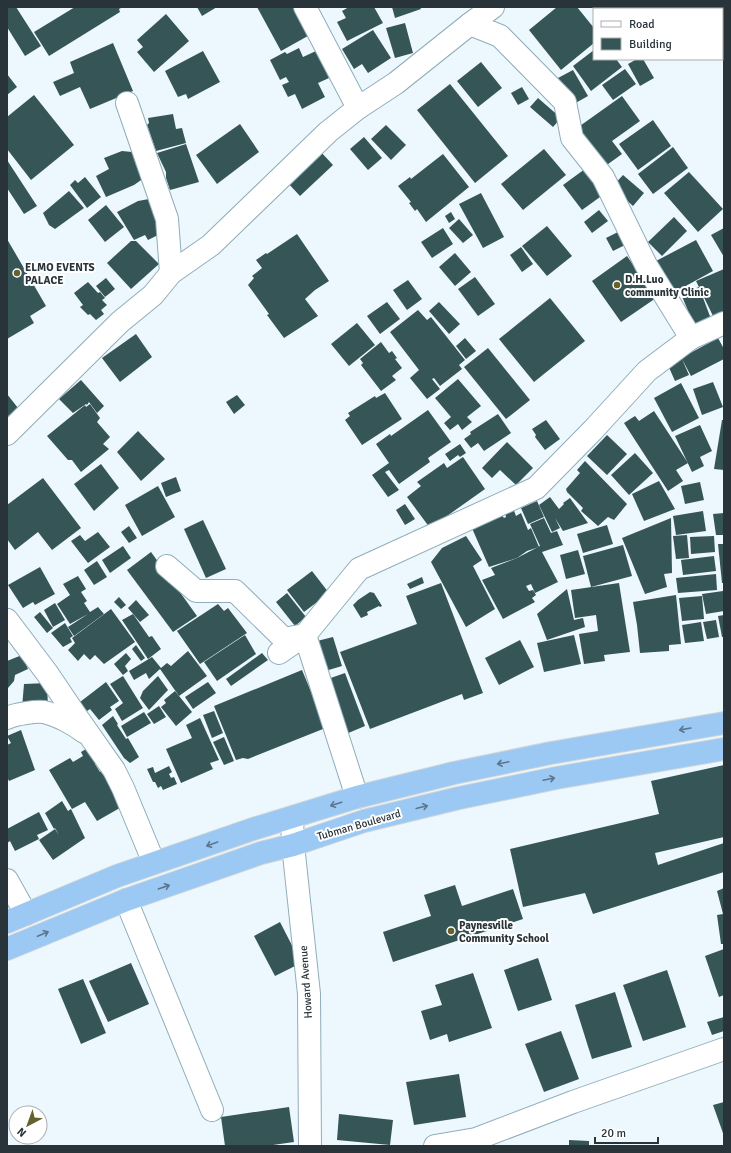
<svg xmlns="http://www.w3.org/2000/svg" width="731" height="1153" font-family="Signika,sans-serif">
<style>
.building{fill:#365556}
.lines{fill:none;stroke-linecap:round;stroke-linejoin:round}
.minor-casing{stroke:#90adb9;stroke-width:24}
.highway-casing{stroke:#d4d6d7;stroke-width:24}
.minor{stroke:#fff;stroke-width:22}
.highway{stroke:#9cc9f4;stroke-width:22}
.oneway{stroke:#5c778d}
.poi-dot{fill:#66602d;stroke:#fff;stroke-width:1.5}
.labels{text-anchor:middle;dominant-baseline:central;stroke-width:4;stroke-linejoin:round;paint-order:stroke}
.poi-label{font-size:11px;font-weight:bold;fill:#283439;stroke:#fff;text-anchor:start}
.street-label{font-size:11px;fill:#283439;stroke:#fff}
</style>
<rect width="100%" height="100%" fill="#ecf8fd"/>
<!-- building -->
<g class="building">
<path d="M7,7H16L41,46L25,56L7,27Z"/>
<path d="M75,7H123L119,9L120,12L49,56L34,32Z"/>
<path d="M197,7H217L202,16Z"/>
<path d="M257,7H301L315,32L281,51Z"/>
<path d="M349,7H374L383,23L347,41L337,22L346,18L342,11Z"/>
<path d="M392,7H420L421,9L395,18Z"/>
<path d="M557,7H577L594,28V43L561,70L529,30Z"/>
<path d="M599,7H657L658,9H600Z"/>
<path d="M166,14L189,41L154,72L137,52L143,47L137,40Z"/>
<path d="M405,23L413,53L395,58L386,28Z"/>
<path d="M373,30L391,58L368,73L362,64L354,69L342,49Z"/>
<path d="M113,43L133,91L90,109L80,87L60,96L53,82L74,73L70,62Z"/>
<path d="M299,48L303,57L316,51L329,78L318,83L325,97L302,109L295,94L288,97L282,85L289,82L286,77L280,80L270,60L285,52L287,54Z"/>
<path d="M594,50V59H616L622,67L591,91L573,66Z"/>
<path d="M203,51L220,82L188,99L186,94L178,97L165,71Z"/>
<path d="M637,59H643L654,78L640,86L628,64Z"/>
<path d="M481,62L502,88L478,107L457,81Z"/>
<path d="M625,69L636,84L613,100L602,85Z"/>
<path d="M573,70L588,96L572,105L558,78Z"/>
<path d="M7,74L17,87L7,95Z"/>
<path d="M450,84L508,156L475,183L417,110Z"/>
<path d="M522,87L529,99L518,105L511,93Z"/>
<path d="M34,95L74,145L31,180L7,149V117Z"/>
<path d="M622,96L640,121L612,141L622,154L604,167L577,128Z"/>
<path d="M538,98L561,118L553,127L530,107Z"/>
<path d="M173,114L176,129L182,128L186,143L156,151L147,125L149,123L148,118Z"/>
<path d="M653,120L671,146L638,170L619,144Z"/>
<path d="M240,124L259,152L217,184L196,155Z"/>
<path d="M386,125L406,145L391,160L371,139Z"/>
<path d="M364,137L382,158L368,170L350,149Z"/>
<path d="M186,144L199,182L170,190L166,178V172L157,153Z"/>
<path d="M673,147L688,168L653,194L638,174Z"/>
<path d="M544,149L566,175L523,210L501,184Z"/>
<path d="M122,151L132,152L144,178L134,185L106,197L96,176L109,169L104,158Z"/>
<path d="M320,151L333,165L300,196L287,182Z"/>
<path d="M443,154L469,187L426,222L417,209L415,211L409,203L411,202L398,186L410,177L411,179Z"/>
<path d="M7,160L37,206L24,214L7,188Z"/>
<path d="M589,166L607,192L582,210L563,185Z"/>
<path d="M689,172L723,209L698,232L664,193Z"/>
<path d="M623,175L644,193L633,206L612,187Z"/>
<path d="M85,177L101,197L87,208L70,185L75,180L78,183Z"/>
<path d="M69,191L84,208L55,229L49,225L43,213Z"/>
<path d="M481,193L504,237L483,248L459,204Z"/>
<path d="M149,199L162,233L148,240L145,235L134,240L117,212L138,201Z"/>
<path d="M106,205L124,227L105,242L88,220Z"/>
<path d="M599,210L608,221L592,233L584,222Z"/>
<path d="M451,212L455,219L449,223L445,216Z"/>
<path d="M674,217L687,231L662,256L648,242Z"/>
<path d="M459,219L473,235L463,243L449,228Z"/>
<path d="M547,226L572,256L547,276L522,246Z"/>
<path d="M443,228L453,244L432,258L421,242Z"/>
<path d="M724,228V257L711,235Z"/>
<path d="M620,231L627,244L613,251L606,238Z"/>
<path d="M297,234L329,281L315,290L305,299L318,316L284,338L267,315L269,314L248,285L254,278L252,276L262,268L256,260L266,253L267,254Z"/>
<path d="M7,239L46,306L30,316L34,323L7,339Z"/>
<path d="M696,240L713,271L673,293L656,261Z"/>
<path d="M131,241H136L159,264L131,289L107,263Z"/>
<path d="M521,247L533,264L522,272L510,255Z"/>
<path d="M455,253L471,272L455,286L439,267Z"/>
<path d="M627,256L656,298L621,322L592,281Z"/>
<path d="M724,269V313L714,318L696,281Z"/>
<path d="M475,277L495,304L478,316L458,289Z"/>
<path d="M106,278L115,289L105,297L96,286Z"/>
<path d="M408,280L422,299L407,310L393,290Z"/>
<path d="M88,282L98,293L100,292L105,298L102,300L107,305L101,310L104,314L96,320L90,314L88,315L80,307L83,305L74,293Z"/>
<path d="M699,287L711,319L694,325L681,294Z"/>
<path d="M550,298L585,341L534,382L499,339Z"/>
<path d="M387,302L400,319L380,334L367,316Z"/>
<path d="M439,302L460,324L449,334L429,311Z"/>
<path d="M418,310L427,320L431,317L465,360L459,365L462,369L440,386L434,378L432,379L440,389L427,399L410,378L419,370L390,332Z"/>
<path d="M357,323L375,345L349,366L331,344Z"/>
<path d="M136,334L152,357L120,382L102,358Z"/>
<path d="M465,338L476,351L466,359L456,346Z"/>
<path d="M718,338L724,349V359L691,376L682,359L689,375L675,381L667,363L681,358Z"/>
<path d="M381,342L389,353L392,351L397,358L395,359L402,368L392,376L396,380L381,391L361,365L363,363L360,359Z"/>
<path d="M488,348L530,400L506,419L464,367Z"/>
<path d="M458,379L481,406L467,417L472,422L462,430L458,424L450,430L444,423L451,417L435,398Z"/>
<path d="M81,380L104,406L97,413L89,402L87,405L86,404L73,413L59,399Z"/>
<path d="M713,382L723,407L702,415L693,389Z"/>
<path d="M681,383L699,418L672,432L654,398Z"/>
<path d="M385,393L402,419L362,445L345,420L350,416L348,413L375,396L376,398Z"/>
<path d="M7,394L18,408L7,417Z"/>
<path d="M237,395L245,405L234,414L226,402Z"/>
<path d="M90,404L100,418L97,422L110,437L103,444L109,449L81,472L72,460H68L47,436L85,405L86,407Z"/>
<path d="M428,410L451,442L428,458L430,462L399,484L389,470L385,472L399,490L388,497L372,475L389,463L376,444L390,434L391,436Z"/>
<path d="M654,411L688,463L676,470L683,481L668,491L624,423L635,416L639,421Z"/>
<path d="M498,414L511,433L484,451L478,443L471,448L464,439L471,434L470,432Z"/>
<path d="M546,420L560,439L545,450L535,437L536,435L532,429Z"/>
<path d="M722,420H724V470L714,469Z"/>
<path d="M700,425L712,451L700,457L704,466L692,472L675,436Z"/>
<path d="M138,431L165,459L141,481L117,452Z"/>
<path d="M607,435L627,454L607,475L587,456Z"/>
<path d="M507,442L533,468L516,485L500,470L492,478L482,468Z"/>
<path d="M460,444L466,453L460,457L458,455L450,461L445,454Z"/>
<path d="M635,453L653,473L629,495L611,475Z"/>
<path d="M463,457L485,489L430,528L407,497L421,486L417,482L444,463L447,468Z"/>
<path d="M585,461L627,504L614,520L608,517L598,526L581,511L583,508L567,492L566,489L580,473L577,470Z"/>
<path d="M101,464L119,488L94,511L74,484Z"/>
<path d="M176,477L181,491L166,497L161,483Z"/>
<path d="M43,478L81,528L52,550L38,532L15,550L7,539V505Z"/>
<path d="M659,481L675,509L644,521L632,494Z"/>
<path d="M700,482L704,500L685,504L681,486Z"/>
<path d="M158,486L175,517L142,536L125,505Z"/>
<path d="M550,497L559,509L564,504L563,503L570,498L588,523L563,531L555,518L560,528L552,532L539,505Z"/>
<path d="M537,501L544,517L528,524L521,508Z"/>
<path d="M405,504L415,519L405,525L396,510Z"/>
<path d="M513,508L516,516L521,513L528,530L531,528L539,547L527,551L517,558L489,567L471,526L501,514L504,518L506,517L505,513Z"/>
<path d="M703,511L706,531L676,535L673,516Z"/>
<path d="M724,513V535H716L713,514Z"/>
<path d="M544,518L551,533L557,531L563,545L542,552L558,582L535,593L531,584L526,586L529,591L533,590L536,595L532,598L535,602L503,619L482,580L495,575L491,568L517,558L523,569L517,558L540,546L530,524Z"/>
<path d="M671,518L672,573L664,574L667,587L645,594L622,538Z"/>
<path d="M203,520L226,569L206,578L184,529Z"/>
<path d="M607,525L613,544L583,553L577,534Z"/>
<path d="M129,526L137,538L129,543L121,532Z"/>
<path d="M98,532L110,547L88,563L71,541L80,535L85,541Z"/>
<path d="M687,535L689,558L676,559L673,536Z"/>
<path d="M466,536L482,560L473,566L495,609L466,627L431,562L442,548Z"/>
<path d="M714,536L715,552L691,554L690,537Z"/>
<path d="M718,544H724V583H722Z"/>
<path d="M623,545L632,576L591,587L583,556Z"/>
<path d="M123,546L131,558L110,573L102,560Z"/>
<path d="M578,550L585,574L566,579L560,555Z"/>
<path d="M151,552L197,616L173,632L127,570Z"/>
<path d="M714,556L716,571L683,575L681,560Z"/>
<path d="M97,561L107,577L94,585L84,570Z"/>
<path d="M40,567L55,594L35,605L33,602L23,608L8,585Z"/>
<path d="M312,571L329,593L304,612L287,590Z"/>
<path d="M716,574L717,590L678,593L676,578Z"/>
<path d="M78,576L86,589L81,592L87,601L84,603L90,612L98,607L104,614L74,636L68,627L88,614L70,624L57,604L70,595L63,584Z"/>
<path d="M422,577L424,583L410,589L407,584Z"/>
<path d="M441,583L483,693L464,700L462,694L370,729L340,652L417,624L406,596Z"/>
<path d="M619,583L630,652L604,655L605,661L584,664L579,634L598,631L596,615L575,618L571,590Z"/>
<path d="M567,589L574,620L583,618L585,627L547,640L537,614Z"/>
<path d="M723,591L724,611L706,614L702,594Z"/>
<path d="M370,592L374,593L382,606L380,607L379,606L367,612L368,615L361,618L353,605L358,600Z"/>
<path d="M287,593L306,617L295,626L276,602Z"/>
<path d="M676,595L681,644L669,645V651L640,653L637,625L633,602Z"/>
<path d="M702,596L704,619L682,621L679,598Z"/>
<path d="M119,597L126,605L121,609L114,602Z"/>
<path d="M136,600L149,615L140,622L128,608Z"/>
<path d="M55,603L65,620L53,627L44,610Z"/>
<path d="M218,604L224,611L228,608L247,633L200,664L177,631Z"/>
<path d="M111,609L135,642L104,664L95,655L90,660L84,654L78,661L68,650L75,643L72,638Z"/>
<path d="M40,612L53,628L47,633L34,617Z"/>
<path d="M133,614L149,637L152,636L161,649L148,659L122,620Z"/>
<path d="M724,615V637H722L718,616Z"/>
<path d="M716,620L719,637L707,639L703,622Z"/>
<path d="M701,622L704,641L685,643L682,625Z"/>
<path d="M65,623L73,636L70,638L72,642L63,647L51,633Z"/>
<path d="M245,635L256,654L217,681L204,662Z"/>
<path d="M574,635L581,664L544,672L537,643Z"/>
<path d="M333,637L342,666L322,672L313,642Z"/>
<path d="M520,640L534,667L499,685L485,658Z"/>
<path d="M136,645L145,658L141,661L132,649Z"/>
<path d="M188,651L207,676L179,696L160,669L149,679L146,673L134,680L129,671L152,657L161,668L167,663L171,666Z"/>
<path d="M126,653L131,659L125,666L128,671L123,675L114,664Z"/>
<path d="M262,653L268,660L231,686L226,679Z"/>
<path d="M22,655L28,669L15,675L14,681L8,688L7,661Z"/>
<path d="M302,670L317,706L328,727L248,759L243,758L236,760L214,706Z"/>
<path d="M345,673L365,726L346,734L325,680Z"/>
<path d="M123,676L143,708L122,721L115,709L123,703L110,684Z"/>
<path d="M158,676L168,690L149,710L140,698L143,691Z"/>
<path d="M106,682L119,701L110,707L112,710L99,720L90,709L87,711L80,702Z"/>
<path d="M208,682L216,693L193,709L185,697Z"/>
<path d="M47,683L48,708H22L24,684Z"/>
<path d="M175,691L192,712L176,726L161,707L166,703L164,700Z"/>
<path d="M159,706L166,717L154,724L147,714Z"/>
<path d="M214,711L223,733L212,738L203,715Z"/>
<path d="M144,712L151,723L127,737L121,726Z"/>
<path d="M113,716L118,724L117,725L126,739L128,738L139,757L130,763L124,758L102,725Z"/>
<path d="M200,718L219,760L210,763L213,769L181,783L166,749L192,738L186,725Z"/>
<path d="M21,730L35,770L9,781L7,777V745L11,743L7,736Z"/>
<path d="M224,737L234,761L224,765L213,742Z"/>
<path d="M86,749L99,762L95,764L100,772L106,769L125,805L97,821L85,802L72,809L49,770L70,758L73,762L83,756L81,752Z"/>
<path d="M724,765V837L655,853L658,865L724,843V872L593,914L585,893L523,907L510,849L659,814L651,781Z"/>
<path d="M169,766L172,772L169,774L171,778L174,777L177,784L163,790L161,786L158,788L155,782H153L147,769L153,767L155,773Z"/>
<path d="M62,801L68,811L71,809L85,838L53,860L39,840L55,829L59,835L55,828L54,829L45,813Z"/>
<path d="M39,812L48,830L37,835L39,839L15,851L10,841L7,843V829Z"/>
<path d="M455,885L462,906L513,889L523,919L393,962L383,932L431,916L424,895Z"/>
<path d="M724,888V944H721L717,915L723,914L717,891Z"/>
<path d="M280,922L301,963L275,976L254,936Z"/>
<path d="M724,949V995L719,997L705,956Z"/>
<path d="M538,958L552,1000L518,1011L504,970Z"/>
<path d="M131,963L149,1004L108,1022L89,981Z"/>
<path d="M667,970L686,1027L643,1041L623,985Z"/>
<path d="M473,973L492,1028L449,1042L447,1034L430,1040L421,1011L442,1005L435,985Z"/>
<path d="M83,979L106,1033L81,1044L58,989Z"/>
<path d="M615,992L632,1047L592,1059L575,1005Z"/>
<path d="M724,1017V1031L712,1035L707,1022Z"/>
<path d="M561,1031L579,1079L544,1092L525,1044Z"/>
<path d="M459,1074L466,1117L414,1125L406,1082Z"/>
<path d="M724,1102V1136L713,1105Z"/>
<path d="M289,1107L294,1142L266,1146H225L221,1117Z"/>
<path d="M339,1114L393,1120L390,1145L337,1140Z"/>
<path d="M569,1140L589,1141V1146H569Z"/>
</g>
<g class="lines">
<!-- minor casing -->
<g class="minor-casing">
<g id="minor">
<path d="M305,7L358,108"/>
<path d="M470,24L500,36L565,102L572,138L603,177L646,265L691,338"/>
<path d="M127,103L167,219L171,273"/>
<path d="M7,434L120,322L153,295L171,273L211,245L328,132L358,108L396,83L470,24L493,7"/>
<path d="M167,566L196,591H235L284,639L305,635L357,797"/>
<path d="M7,620L47,673L76,716L114,770L123,788L154,863"/>
<path d="M279,653L305,635L359,569L536,488L593,430L647,371L691,338L724,323"/>
<path d="M7,718C15,714 36,711 44,712C57,715 74,724 84,732"/>
<path d="M292,818L293,845L309,994L310,1146"/>
<path d="M7,880L26,914"/>
<path d="M126,900L212,1110"/>
<path d="M435,1146L476,1139L573,1102L724,1049"/>
</g>
</g>
<!-- highway casing -->
<g class="highway-casing">
<g id="highway">
<path d="M7,922L117,876L253,829L357,797L454,773L551,753L724,723"/>
<path d="M7,949L126,900L261,853L293,845L364,821L459,798L556,778L724,749"/>
</g>
</g>
<!-- minor -->
<use href="#minor" class="minor"/>
<!-- highway -->
<use href="#highway" class="highway"/>
</g>
<!-- one-way arrows -->
<defs><path id="oneway-shaft" d="M-6 0H5M1.5-3L5.5 0L1.5 3" fill="none" stroke-width="1.6" stroke-linecap="round" stroke-linejoin="round"/></defs>
<g class="oneway">
<use href="#oneway-shaft" transform="translate(685 729) rotate(170)"/>
<use href="#oneway-shaft" transform="translate(503 763) rotate(168)"/>
<use href="#oneway-shaft" transform="translate(549 779) rotate(-12)"/>
<use href="#oneway-shaft" transform="translate(336 804) rotate(162)"/>
<use href="#oneway-shaft" transform="translate(422 807) rotate(-14)"/>
<use href="#oneway-shaft" transform="translate(212 844) rotate(160)"/>
<use href="#oneway-shaft" transform="translate(164 887) rotate(-19)"/>
<use href="#oneway-shaft" transform="translate(43 934) rotate(-23)"/>
</g>
<!-- markers -->
<g class="poi-dot">
<circle cx="17" cy="273" r="4"/>
<circle cx="617" cy="285" r="4"/>
<circle cx="451" cy="931" r="4"/>
</g>
<g class="labels">
<!-- poi labels -->
<g class="poi-label">
<text x="25" y="267">ELMO EVENTS<tspan x="25" dy="13">PALACE</tspan></text>
<text x="625" y="279">D.H.Luo<tspan x="625" dy="13">community Clinic</tspan></text>
<text x="459" y="925">Paynesville<tspan x="459" dy="13">Community School</tspan></text>
</g>
<!-- street labels -->
<g class="street-label">
<text transform="translate(359 825) rotate(-16)">Tubman Boulevard</text>
<text transform="translate(306 982) rotate(-94)">Howard Avenue</text>
</g>
</g>
<!-- border -->
<rect width="731" height="1153" fill="none" stroke="#283439" stroke-width="16"/>
<!-- legend -->
<rect x="593" y="8" width="130" height="52" fill="#ffffff" stroke="#a9aeb0"/>
<rect x="601" y="21" width="20" height="6" fill="#ffffff" stroke="#a9aeb0"/>
<text x="629" y="28" font-size="12" fill="#283439">Road</text>
<rect x="601" y="38" width="20" height="12" fill="#365556" stroke="#a9aeb0"/>
<text x="629" y="48" font-size="12" fill="#283439">Building</text>
<!-- north arrow -->
<g transform="translate(28 1125) rotate(221)"><circle r="19" fill="#ffffff" stroke="#a9aeb0"/>
<path d="M0-3L7 15L0 10L-7 15Z" fill="#66602d"/>
<text y="-6" font-size="11" font-weight="bold" text-anchor="middle" fill="#283439">N</text>
</g>
<!-- scale -->
<path d="M595 1137v6h63v-6" fill="none" stroke="#283439" stroke-width="2"/>
<text x="601" y="1137" font-size="12" fill="#283439" stroke="#ffffff" stroke-width="3" paint-order="stroke">20 m</text>
</svg>
